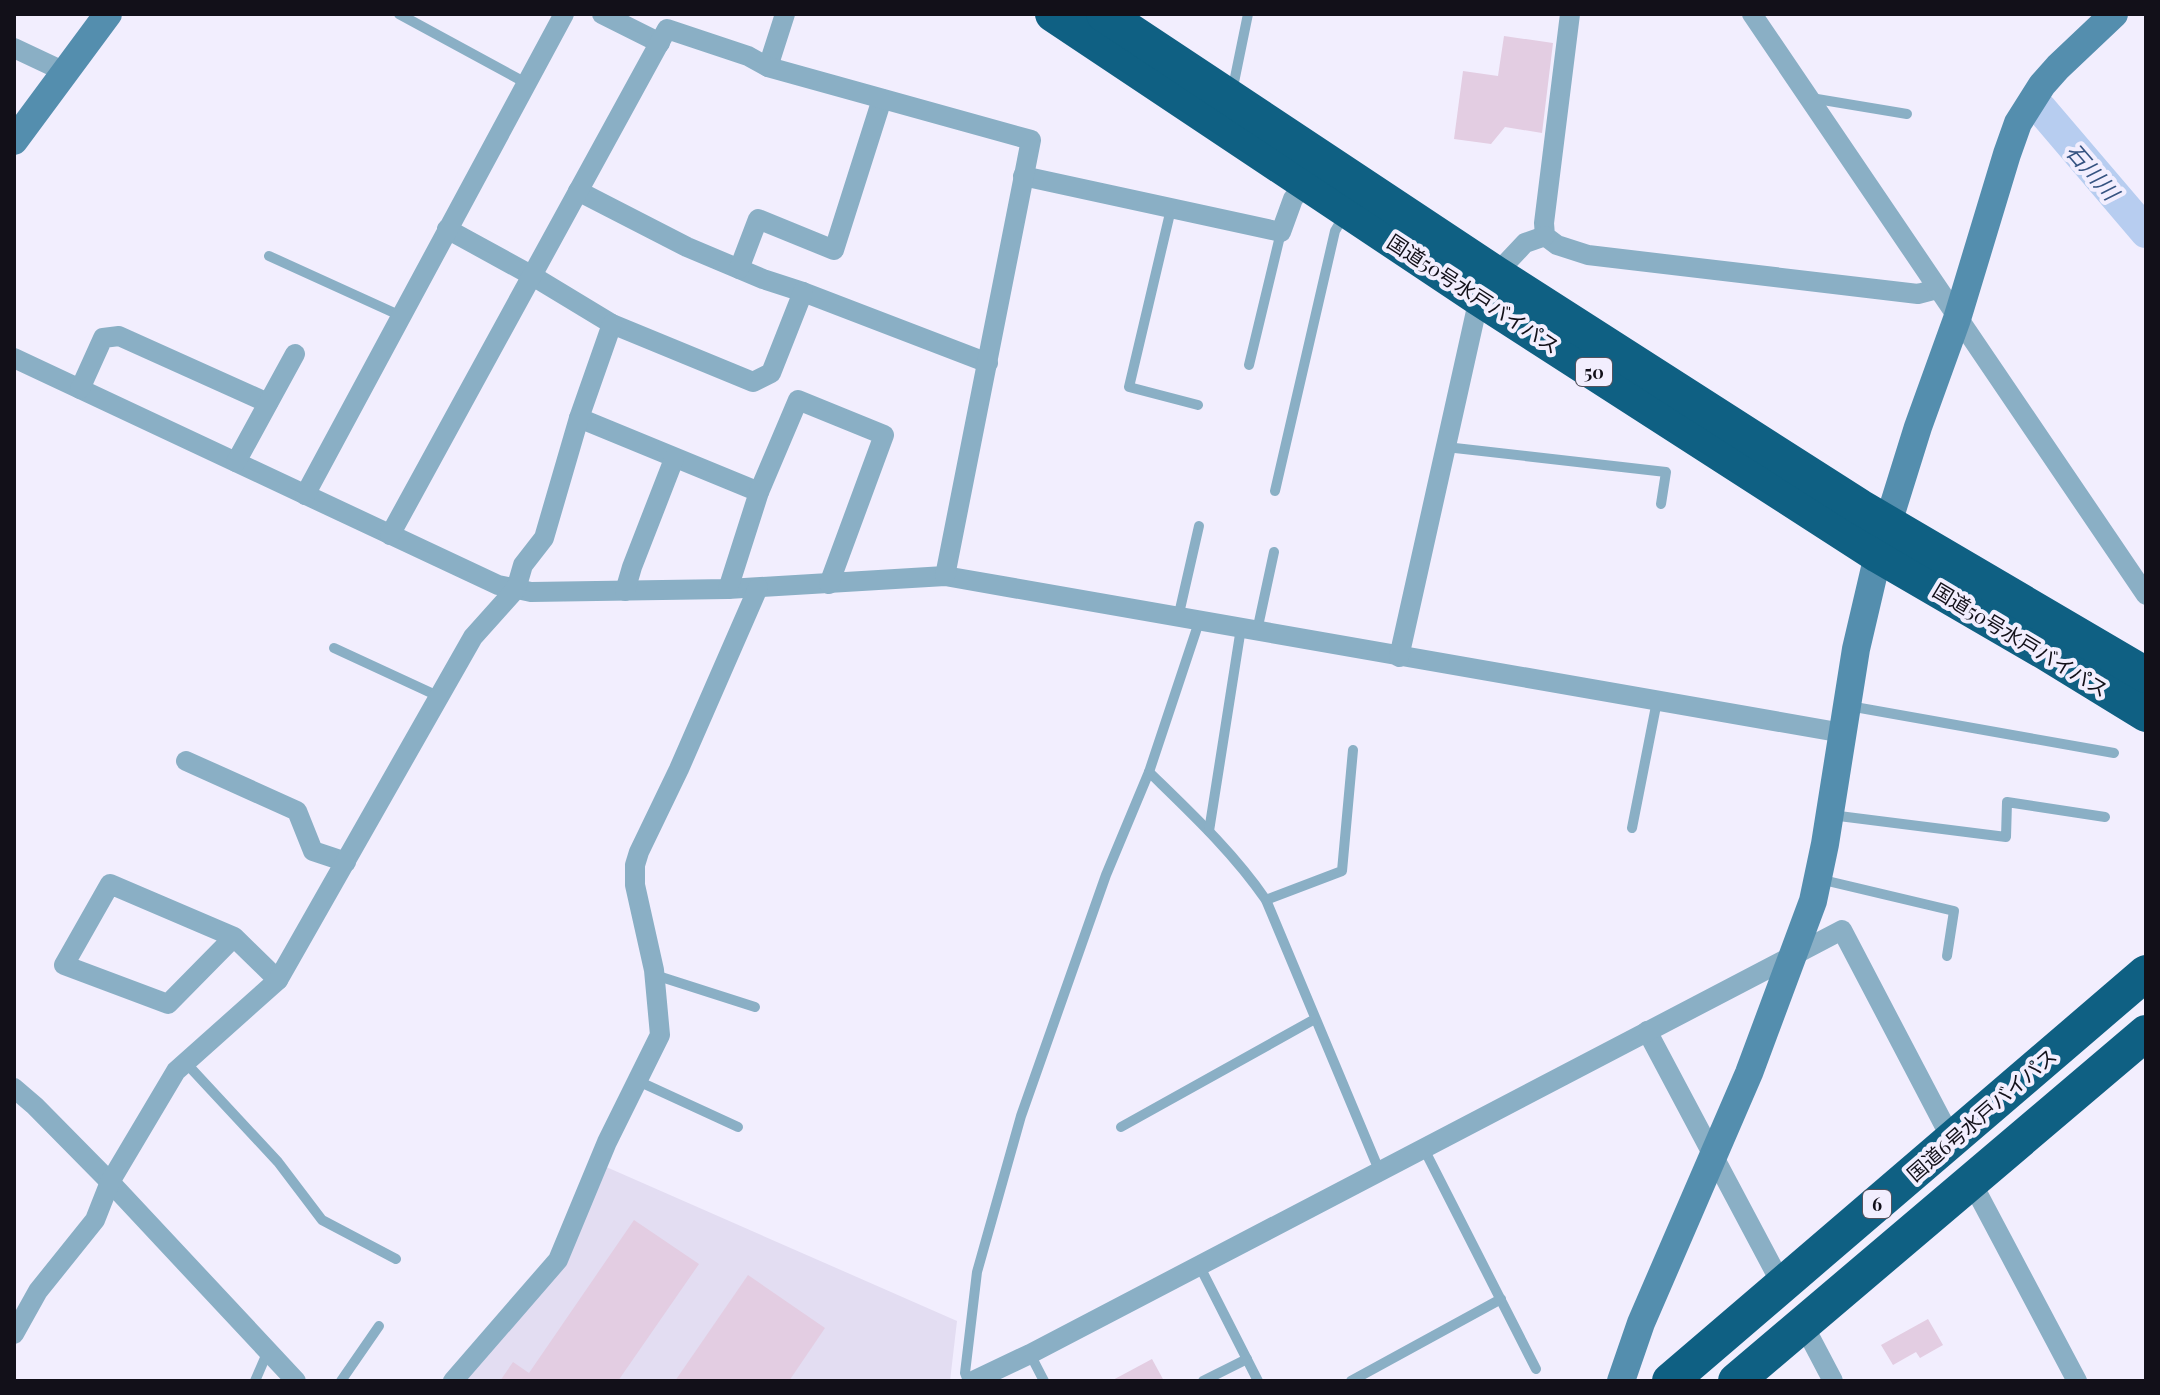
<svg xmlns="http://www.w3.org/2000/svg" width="2160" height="1395" font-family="'Playfair Display','Noto Sans JP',serif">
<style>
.built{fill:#e3ddf2}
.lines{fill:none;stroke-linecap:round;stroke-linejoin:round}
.river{stroke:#b7cdf0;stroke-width:32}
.building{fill:#e3cde2}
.lane{stroke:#8aafc5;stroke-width:10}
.street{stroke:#8aafc5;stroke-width:20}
.secondary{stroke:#548eae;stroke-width:28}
.highway{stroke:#0f6083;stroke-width:36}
.labels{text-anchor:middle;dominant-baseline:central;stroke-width:8;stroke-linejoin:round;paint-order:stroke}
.shield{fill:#f2eefe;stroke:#55535e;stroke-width:2}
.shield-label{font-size:18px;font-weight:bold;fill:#121019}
.street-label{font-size:20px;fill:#121019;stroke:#f2eefe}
.water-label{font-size:22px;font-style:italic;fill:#355381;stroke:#f2eefe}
</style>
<rect width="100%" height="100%" fill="#f2eefe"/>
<!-- built -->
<path class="built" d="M604,1166L957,1321L950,1381H462L566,1261Z"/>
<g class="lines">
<!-- river -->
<path class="river" d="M2041,109L2146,232"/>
</g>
<!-- building -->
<g class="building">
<path d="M1504,36L1553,43L1542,133L1505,127L1491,144L1454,139L1463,71L1498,76Z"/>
<path d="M634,1220L699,1264L618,1381H500L513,1362L529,1373Z"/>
<path d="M748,1275L825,1328L789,1381H675Z"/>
<path d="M1928,1319L1943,1345L1920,1358L1916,1352L1893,1365L1881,1345Z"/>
<path d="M1152,1359L1164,1381H1111Z"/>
</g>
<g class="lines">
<!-- lane -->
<g class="lane">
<path d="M399,14L526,83"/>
<path d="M1232,92L1248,14"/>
<path d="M1811,98L1907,114"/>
<path d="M1171,209L1129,387L1198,405"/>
<path d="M269,256L401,316"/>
<path d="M1249,365L1281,232"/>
<path d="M1446,447L1666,472L1661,504"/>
<path d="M1275,491L1335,231L1345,214"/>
<path d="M1178,618L1199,526"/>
<path d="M1257,631L1274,552"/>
<path d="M334,648L440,697"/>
<path d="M1849,706L2114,753"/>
<path d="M1149,772C1190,812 1233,852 1266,900L1379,1170"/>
<path d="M1831,815L2006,837L2007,802L2105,817"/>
<path d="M1632,828L1657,701"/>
<path d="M1209,831L1241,628"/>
<path d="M1819,879L1954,911L1947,956"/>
<path d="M1266,900L1342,871L1353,750"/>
<path d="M655,975L755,1007"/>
<path d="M186,1063L278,1162L322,1220L396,1259"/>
<path d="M638,1081L738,1127"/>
<path d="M1121,1127L1315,1019"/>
<path d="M1424,1149L1536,1369"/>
<path d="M1199,1265L1258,1381"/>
<path d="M1030,1354L1044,1381"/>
<path d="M255,1381L268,1351"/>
<path d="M341,1381L379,1326"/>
<path d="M968,1381L965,1373L977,1272L1021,1116L1106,875L1149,772L1199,622"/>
<path d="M1203,1381L1247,1359"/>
<path d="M1351,1381L1501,1299"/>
</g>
<!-- street -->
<g class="street">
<path d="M602,14L660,43"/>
<path d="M1570,14L1544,223L1545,236L1557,245L1588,255L1918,294L1937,289"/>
<path d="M1752,14L2146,595"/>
<path d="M14,48L65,72"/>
<path d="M768,67L785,14"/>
<path d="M1023,176L1281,232L1293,199L1307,181"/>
<path d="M578,191L687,247L763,279L803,292L988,363"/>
<path d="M447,229L531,275L612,324L753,382L771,373L803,292"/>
<path d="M739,269L758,219L834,250L882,99"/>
<path d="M14,358L498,585L531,592L728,589L945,576L1843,733"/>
<path d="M80,389L103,338L119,336L268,403"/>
<path d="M579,418L759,492"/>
<path d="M236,462L295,354"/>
<path d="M305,495L564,14"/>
<path d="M390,535L667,29L748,56L768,67L1031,140L945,576"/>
<path d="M728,589L759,492L798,400L884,435L829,584"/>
<path d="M625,591L632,567L674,459"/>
<path d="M1399,657L1479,298L1496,274L1525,243L1545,236"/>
<path d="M186,761L297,811L313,851L346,862"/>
<path d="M234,937L168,1004L64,965L110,884L234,937L278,980"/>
<path d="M1647,1031L1782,1285"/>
<path d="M14,1088L35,1106L110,1182L296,1381"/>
<path d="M1971,1181L2077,1381"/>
<path d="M1803,1324L1833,1381"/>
<path d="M14,1334L38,1291L95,1220L110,1182L176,1071L278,980L473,637L516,589L523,565L544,538L579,418L612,324"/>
<path d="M453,1381L558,1260L607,1142L660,1035L654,970L635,885V865L639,852L679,769L758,588"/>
<path d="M973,1381L1030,1354L1842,930L1952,1140"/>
</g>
<!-- secondary -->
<g class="secondary">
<path d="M14,141L108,14"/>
<path d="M1621,1381L1641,1323L1749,1073L1813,901L1825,844L1856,649L1878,555L1918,427L1957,319L2007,154L2018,123L2042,85L2058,67L2114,14"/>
</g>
<!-- highway -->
<g class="highway">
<path d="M1053,14L1479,298L1878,555L2045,652L2146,714"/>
<path d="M1104,14L1496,274L1860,507L2146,675"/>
<path d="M1670,1381L2146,973"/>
<path d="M1736,1381L2146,1033"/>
</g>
</g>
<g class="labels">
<!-- shield labels -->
<g class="shield">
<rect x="1576" y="358" width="36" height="28" rx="6"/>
<rect x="1863" y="1190" width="28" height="28" rx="6"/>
</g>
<g class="shield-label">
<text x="1594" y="372">50</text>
<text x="1877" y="1204">6</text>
</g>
<!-- street labels -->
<g class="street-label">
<text transform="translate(1474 293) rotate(33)">国道50号水戸バイパス</text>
<text transform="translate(2021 639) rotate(31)">国道50号水戸バイパス</text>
<text transform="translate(1981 1114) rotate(-41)">国道6号水戸バイパス</text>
</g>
<!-- water labels -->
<g class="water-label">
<text transform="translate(2093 171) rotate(49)">石川川</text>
</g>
</g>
<!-- border -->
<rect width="2160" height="1395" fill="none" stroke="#121019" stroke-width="32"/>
</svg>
